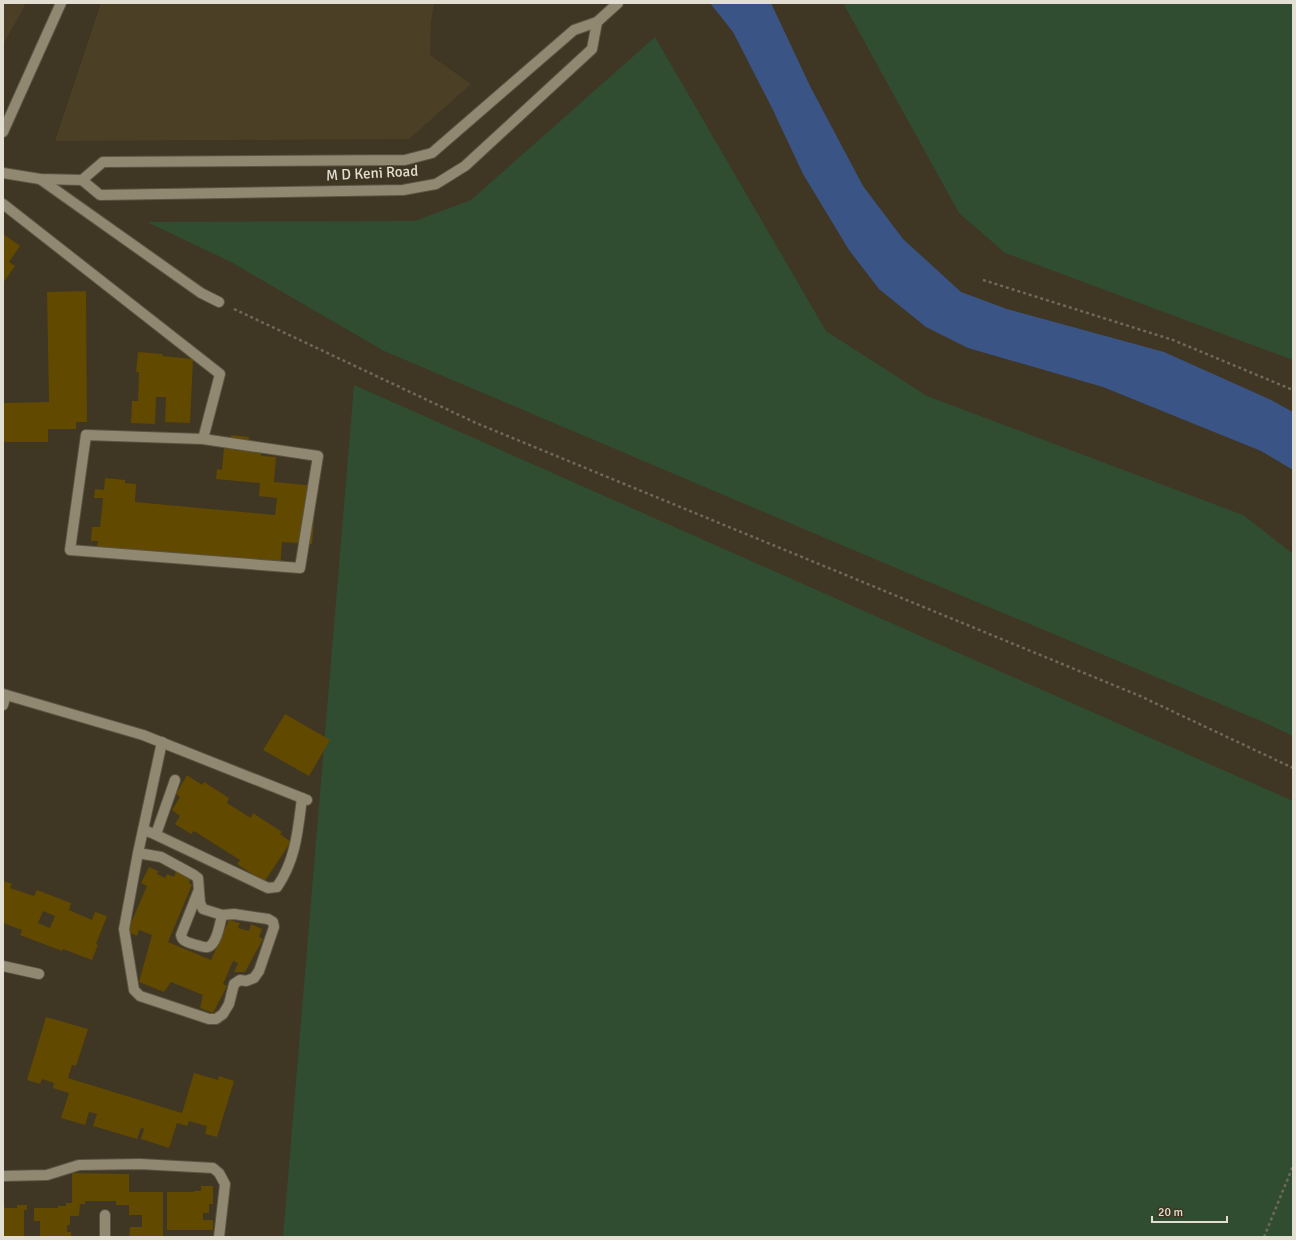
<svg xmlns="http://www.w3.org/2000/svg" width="1296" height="1240" font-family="Signika,sans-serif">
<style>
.built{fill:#4b4026}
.green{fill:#304d31}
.water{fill:#3b5486}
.building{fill:#614900;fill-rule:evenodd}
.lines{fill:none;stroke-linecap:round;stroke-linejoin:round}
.minor-casing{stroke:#5b5443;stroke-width:12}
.path{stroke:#706958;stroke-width:2.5;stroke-dasharray:3 3;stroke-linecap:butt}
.minor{stroke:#918872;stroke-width:10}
.labels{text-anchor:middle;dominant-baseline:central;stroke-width:3;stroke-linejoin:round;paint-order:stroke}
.street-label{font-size:15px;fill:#e3ded2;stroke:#3f3623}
</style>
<rect width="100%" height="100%" fill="#3f3623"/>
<!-- built -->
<g class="built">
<path d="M3,3H26L3,45Z"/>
<path d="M101,3H434L431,23L430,55L471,84L409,139L55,141Z"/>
</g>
<!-- green -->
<g class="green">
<path d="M843,3H1293V360L1005,253L959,213Z"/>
<path d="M655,37L826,331L927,396L1243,515L1293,554V736L1261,721L891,566L384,351L231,262L147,222L415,221L471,200Z"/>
<path d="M354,385L1293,801V1237H283Z"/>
</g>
<!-- water -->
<path class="water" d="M710,3H771L810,86L863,186L903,239L961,292L1007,309L1164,352L1269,399L1293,412V470L1261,451L1103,387L968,348L926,327L879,289L849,250L803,174L772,108L733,32Z"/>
<!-- building -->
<g class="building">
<path d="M3,234L20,246L9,262L15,266L3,283Z"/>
<path d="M86,291L87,422H76V429H48V442H3V403L49,402L47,292Z"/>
<path d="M138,352L163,354L162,356L193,359L190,423L165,422L166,397H156L155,424L131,423L132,401H138L139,372H136Z"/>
<path d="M231,435L249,437L248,442L262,443L261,456L276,457L274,482L317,486L312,544L282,542L280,569L96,553L98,541H91L92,527H100L103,498H94L95,489L104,490L105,478L125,480V483L136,484L135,502L275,515L277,498L259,496L260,483L216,479L217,469L222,470L224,448L230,449Z"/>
<path d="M285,714L330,740L309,776L263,750Z"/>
<path d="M187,775L202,785L204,782L229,798L227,803L251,818L253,813L282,832L280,834L291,842L264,882L237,864L240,860L194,831L191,834L175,824L180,816L172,810L180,797L176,794Z"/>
<path d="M149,867L158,871L157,874L165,878L167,874L174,877L176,871L191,877L189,883L192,885L168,942L211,960L229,920L240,923L238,928L249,931L251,924L262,929L259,937L263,939L245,972H234L238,963L233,961L223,984L227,986L213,1013L200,1008L203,995L171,982L164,992L139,982L152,935L139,930L137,936L127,932L147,886L141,883Z"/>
<path d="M3,881L12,884L10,888L34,896L37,890L71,903L69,910L92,920L95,912L107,916L96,944L98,945L92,960L63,949L62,951L20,935L22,930L3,923ZM43,911L55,916L50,928L38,923Z"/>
<path d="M46,1017L88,1029L76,1066L72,1065L68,1078L182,1113L194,1073L218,1080L219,1076L234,1081L217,1137L205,1134L207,1126L189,1121L187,1126L177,1123L169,1148L141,1139L144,1129L141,1128L137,1139L93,1126L97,1114L89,1112L85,1125L61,1118L69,1093L53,1088L54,1083L42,1079L40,1084L27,1080Z"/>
<path d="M72,1173L129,1174V1192H163V1237H129L130,1227H142V1215H129V1205H116V1201H85V1204H80L79,1216H70V1225H67V1232H71V1237H40V1221H34V1208H58V1206H66V1203H72Z"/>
<path d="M201,1186H213V1204H209V1213H203V1220H213V1230H167V1192H194V1191H201Z"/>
<path d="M3,1205H5L4,1208H17V1205H27V1210H24V1237H3Z"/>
</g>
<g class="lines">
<!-- minor casing -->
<g class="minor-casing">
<g id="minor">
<path d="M3,132L61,3"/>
<path d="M3,173L40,179L82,180L100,195L403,190L436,184L465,166L592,49L597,22"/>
<path d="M40,179L201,293L219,302"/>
<path d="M82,180L103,162L405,160L432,153L574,30L597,22L618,3"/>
<path d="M3,204L220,374L203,439"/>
<path d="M86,435L203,439L318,456L300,568L70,550Z"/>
<path d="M3,694L143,735L307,800"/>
<path d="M3,705L6,695"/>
<path d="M143,830L152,833L268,888L277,887C296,860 298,829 302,798"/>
<path d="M156,834L175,780"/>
<path d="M138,853L161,857L194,875L198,878L200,903L203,909L222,915L234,914L268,919L273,922L274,927L259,971L254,978L246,981L240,980L234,984L229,1004L223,1014L216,1019H209L140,996L134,990L124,929L138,853L162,742"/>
<path d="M198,892L181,935C182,941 187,942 193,944C197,945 204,948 208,947C217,944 220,923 222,915"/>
<path d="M3,966L39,974"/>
<path d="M3,1176L47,1175L79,1165L140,1164L213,1168L219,1173L225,1184L219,1237"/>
<path d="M105,1215V1237"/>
</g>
</g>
<!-- path -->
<g class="path">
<path d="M983,280L1173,340L1293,390"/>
<path d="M234,309L476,423L1140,696L1293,768"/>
<path d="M1264,1237L1293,1166"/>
</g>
<!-- minor -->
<use href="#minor" class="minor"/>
</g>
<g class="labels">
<!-- street labels -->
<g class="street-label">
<text transform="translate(372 173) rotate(-3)">M D Keni Road</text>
</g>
</g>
<!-- border -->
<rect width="1296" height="1240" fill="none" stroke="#e3ded2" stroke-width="8"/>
<!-- scale -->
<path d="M1152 1216v6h75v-6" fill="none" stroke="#e3ded2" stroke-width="2"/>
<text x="1158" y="1216" font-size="12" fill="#e3ded2" stroke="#3f3623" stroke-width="3" paint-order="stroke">20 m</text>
</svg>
